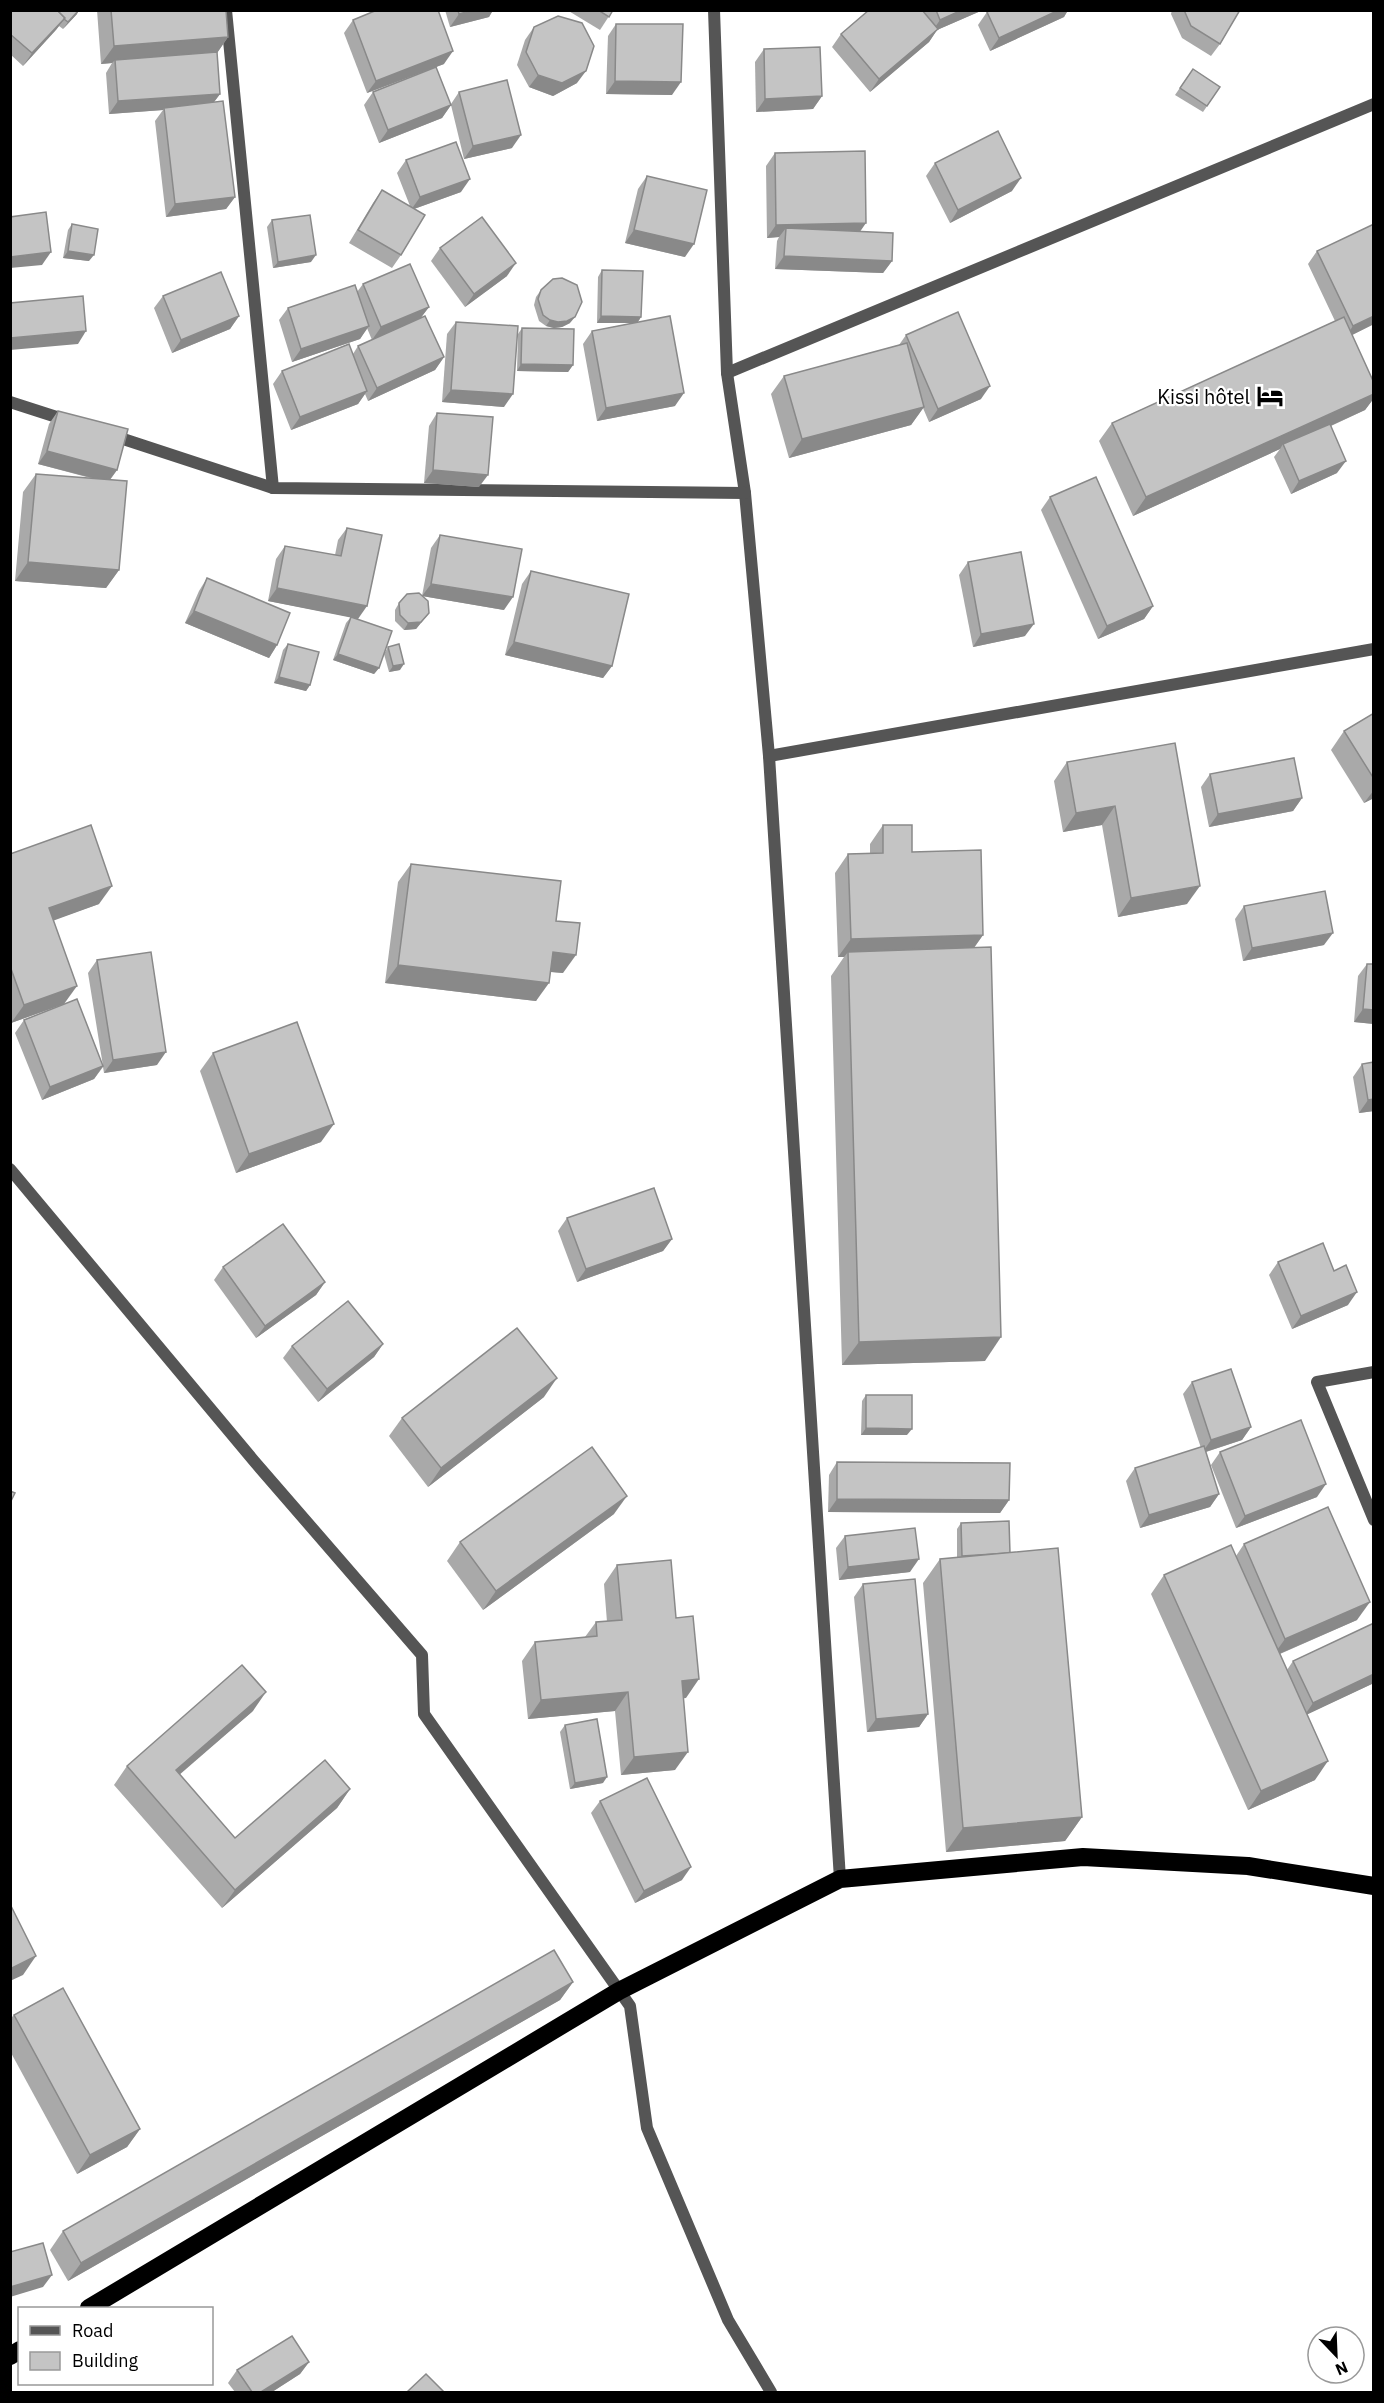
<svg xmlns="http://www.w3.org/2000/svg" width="1384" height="2403" font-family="'IBM Plex Sans',sans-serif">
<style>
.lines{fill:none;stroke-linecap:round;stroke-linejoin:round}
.street{stroke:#555;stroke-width:12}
.highway{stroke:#000;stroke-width:18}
.wall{fill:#a9a9a9}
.shaded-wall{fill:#898989}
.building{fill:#c4c4c4;stroke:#898989;stroke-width:1.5}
.labels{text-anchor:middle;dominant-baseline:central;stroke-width:4.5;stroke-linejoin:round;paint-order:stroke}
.poi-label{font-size:20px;fill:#000;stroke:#fff;text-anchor:end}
</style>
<rect width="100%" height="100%" fill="#fff"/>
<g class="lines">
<!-- street -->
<g class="street">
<path d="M226,10L273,488"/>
<path d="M714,10L727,373L745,493L769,756L840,1879"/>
<path d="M727,373L1374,104"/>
<path d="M10,402L69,421"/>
<path d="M111,435L273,488L745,493"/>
<path d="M769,756L1374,649"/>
<path d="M10,1169L254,1461L422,1655L424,1714L630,2006L647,2128L728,2320L771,2392"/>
<path d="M1374,1372L1317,1382L1374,1520"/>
</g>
<!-- highway -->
<g class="highway">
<path d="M89,2308L619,1991L840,1879L1083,1857L1248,1866L1374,1886"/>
<path d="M10,2356L20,2350"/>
</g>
</g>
<!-- wall -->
<g class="wall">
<path d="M10,10L77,14L63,29L59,26L23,66L10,54Z"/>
<path d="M97,10H226L228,37L217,53L220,94L214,102L235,197L226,209L166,217L155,121L163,110L109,114L106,73L112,63L101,64Z"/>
<path d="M445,10H493L489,17L450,27Z"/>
<path d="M567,10H613L600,30Z"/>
<path d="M869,10H983L937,30L929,42L870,92L832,47L841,34Z"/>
<path d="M991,10H1068L1064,17L990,51L978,25L987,12Z"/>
<path d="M1172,10H1240L1220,44L1211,56L1182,38L1171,14Z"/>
<path d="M353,20L444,64L367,93L344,33Z"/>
<path d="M616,24L672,95L606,94L608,36Z"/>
<path d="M534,27L577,83L553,96L529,87L517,65L525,40Z"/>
<path d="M764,49L822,96L813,109L756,112L755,62Z"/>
<path d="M1193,69L1220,87L1203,112L1175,95Z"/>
<path d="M373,92L451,104L459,92L512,148L464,159L451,105L442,118L379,143L364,105Z"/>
<path d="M775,153L892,261L883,273L775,269L777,241L779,237L767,238L766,166Z"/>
<path d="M406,160L461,192L414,209L401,255L392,268L349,243L373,203L382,190L410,206L397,173Z"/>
<path d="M935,163L1012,191L950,223L926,176Z"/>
<path d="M647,176L685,257L625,243L638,189Z"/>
<path d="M272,220L311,262L273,268L267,227Z"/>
<path d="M72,224L89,261L63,258L68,230Z"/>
<path d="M1374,224V324L1352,335L1374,383V398L1365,410L1331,426L1337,473L1291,494L1274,457L1280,449L1133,516L1099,441L1112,423L1335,321L1308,264L1317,251Z"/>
<path d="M440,248L507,276L465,307L431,261Z"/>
<path d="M602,270L641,317L638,322L675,406L597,421L583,344L592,331L633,323H597L598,277Z"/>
<path d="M363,284L429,307L421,317L444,357L435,370L368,401L365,394L358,404L291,430L273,384L282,371L353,354L358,346L372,340L367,328L360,339L292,362L279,320L288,308L357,292Z"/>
<path d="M541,290L570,323L562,327L554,328L546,326L539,321L534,305L536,297Z"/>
<path d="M163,296L239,316L230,329L172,353L154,308Z"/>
<path d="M456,322L504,407L442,402L447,334Z"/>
<path d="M522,328L573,365L568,372L517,371L518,334Z"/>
<path d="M906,335L981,399L929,422L923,408L911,425L789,458L771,394L784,376L899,345Z"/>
<path d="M58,411L117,470L110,480L119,570L106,588L15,581L23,492L36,474L94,479L38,464L49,424Z"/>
<path d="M437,413L479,487L424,483L429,426Z"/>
<path d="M1050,497L1153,606L1144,619L1098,639L1041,510Z"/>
<path d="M347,528L358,619L353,618L379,668L374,674L333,660L346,623L351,617L268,601L276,559L285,546L335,555L338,540Z"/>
<path d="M440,535L504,610L422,596L431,548Z"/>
<path d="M968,562L1025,636L973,647L959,575Z"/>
<path d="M531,571L612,666L603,678L505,655L522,584Z"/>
<path d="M207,578L277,645L269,658L185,623L199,591Z"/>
<path d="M399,603L429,613L416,629L404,630L395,621V610Z"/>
<path d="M288,644L310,685L306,691L274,683L283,650Z"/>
<path d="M388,647L400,670L389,672L384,654Z"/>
<path d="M1374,713V798L1364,803L1331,750L1344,731Z"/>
<path d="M1175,743L1187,904L1118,917L1102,825L1063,832L1054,781L1067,762Z"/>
<path d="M1210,774L1302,798L1293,811L1209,827L1201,787Z"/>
<path d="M883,825L912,852L983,935L974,948L985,1361L842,1365L831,976L844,957H838L835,873L848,854L870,853V844Z"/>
<path d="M10,854L99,904L53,920L64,1004L11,1023Z"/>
<path d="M411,864L556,921L563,973L551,972L536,1001L385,983L398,882Z"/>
<path d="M1244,906L1324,945L1243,961L1235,919Z"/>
<path d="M97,960L157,1065L104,1073L103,1067L94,1079L42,1100L15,1033L24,1020L103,1066L88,973Z"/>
<path d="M1367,964L1374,1024L1354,1022L1358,976Z"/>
<path d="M213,1053L321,1142L236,1173L200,1071Z"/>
<path d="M1362,1064L1374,1111L1359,1113L1353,1077Z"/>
<path d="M567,1218L672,1239L663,1251L577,1282L558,1231Z"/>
<path d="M1278,1262L1348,1305L1292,1329L1269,1275Z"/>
<path d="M223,1267L325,1282L316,1295L256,1338L214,1280Z"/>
<path d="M383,1344L374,1357L318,1402L283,1358L292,1346Z"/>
<path d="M1192,1382L1251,1427L1242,1440L1206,1452L1219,1494L1210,1507L1140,1528L1126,1481L1135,1468L1201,1448L1183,1394Z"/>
<path d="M866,1395L907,1435H861L862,1401Z"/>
<path d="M544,1397L428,1487L389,1436L402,1418Z"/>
<path d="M1220,1452L1317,1497L1236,1528L1211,1465Z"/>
<path d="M837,1462L1009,1500L1000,1513L828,1512L829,1475Z"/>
<path d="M614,1514L483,1610L447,1561L460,1542Z"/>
<path d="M961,1523L1010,1553L1082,1817L1065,1841L946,1852L923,1583L940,1559L957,1558V1529Z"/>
<path d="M845,1536L910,1572L839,1580L836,1548Z"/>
<path d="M1244,1544L1357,1620L1280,1654L1287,1670L1293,1661L1374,1623V1683L1307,1714L1315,1780L1248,1810L1151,1594L1164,1575L1236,1556Z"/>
<path d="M617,1565L676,1618L686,1698H684L675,1770L621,1775L615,1711L528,1719L522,1661L535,1642L585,1637L596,1622H607L604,1584Z"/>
<path d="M863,1584L928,1714L919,1727L867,1732L854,1597Z"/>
<path d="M253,1711L179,1774L235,1838L350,1789L337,1808L222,1908L114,1785L127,1766Z"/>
<path d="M565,1725L603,1783L570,1789L560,1732Z"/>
<path d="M600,1801L682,1880L635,1903L591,1813Z"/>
<path d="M573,1982L560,2000L68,2281L50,2250L63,2231Z"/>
<path d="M14,2015L140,2129L127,2147L77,2174L10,2051V2019Z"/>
<path d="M309,2362L300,2374L272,2392H235L228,2383L237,2370Z"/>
</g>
<!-- shaded-wall -->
<g class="shaded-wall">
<path d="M79,10L77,14L63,29L68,22Z"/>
<path d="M473,10H493L489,17L450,27L459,14Z"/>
<path d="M962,10H983L937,30L929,42L870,92L879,79L931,33L940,20Z"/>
<path d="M1059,10H1068L1064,17L990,51L999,38Z"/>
<path d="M65,18L56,30L23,66L32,53Z"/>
<path d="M228,37L215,56L115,60L112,63L101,64L114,46Z"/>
<path d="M453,51L444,64L367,93L376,81Z"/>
<path d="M586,71L577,83L553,96L529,87L538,75Z"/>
<path d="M615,81L681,82L672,95L606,94Z"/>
<path d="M220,94L211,106L164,108L163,110L109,114L118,101Z"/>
<path d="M822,96L813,109L756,112L765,99Z"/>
<path d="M451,105L442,118L379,143L388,130Z"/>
<path d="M521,135L512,148L464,159L473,146Z"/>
<path d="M1021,178L1012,191L950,223L958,210Z"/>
<path d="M470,179L461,192L411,210L420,197Z"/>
<path d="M235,197L226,209L166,217L175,204Z"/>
<path d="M866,223L857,236L786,228L779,237L767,238L776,225Z"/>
<path d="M634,230L694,244L685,257L625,243Z"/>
<path d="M68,251L94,255L89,261L63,258Z"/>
<path d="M51,252L42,265L10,268V257Z"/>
<path d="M316,255L311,262L273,268L278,262Z"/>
<path d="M784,256L892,261L883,273L775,269Z"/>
<path d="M516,263L507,276L465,307L474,294Z"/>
<path d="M429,307L420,319L372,340L381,327Z"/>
<path d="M239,316L230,329L172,353L181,340Z"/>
<path d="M601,316L641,317L637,323H597Z"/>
<path d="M1374,316V324L1344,339L1353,326Z"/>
<path d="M575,317L570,323L562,327L554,328L546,326L550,320Z"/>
<path d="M369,326L360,339L292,362L301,349Z"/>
<path d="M86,331L78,344L10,350V338Z"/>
<path d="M444,357L435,370L368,401L377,388Z"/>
<path d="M521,364L573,365L568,372L517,371Z"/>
<path d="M990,386L981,399L929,422L938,409Z"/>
<path d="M451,390L513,394L504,407L442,402Z"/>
<path d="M367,391L358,404L291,430L300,417Z"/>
<path d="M684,393L675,406L597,421L606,408Z"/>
<path d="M1374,394V398L1365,410L1284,447L1283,444L1280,449L1133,516L1146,497Z"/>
<path d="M924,407L911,425L789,458L802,439Z"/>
<path d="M47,451L117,470L108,482L38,464Z"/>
<path d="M1346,461L1337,473L1291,494L1299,481Z"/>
<path d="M433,470L488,475L479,487L424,483Z"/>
<path d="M28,562L119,570L106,588L15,581Z"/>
<path d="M431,584L513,597L504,610L422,596Z"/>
<path d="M277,588L367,606L358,619L268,601Z"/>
<path d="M1153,606L1144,619L1098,639L1107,626Z"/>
<path d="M194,611L277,645L269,658L185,623Z"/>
<path d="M429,613L416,629L404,630L408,623Z"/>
<path d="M1034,624L1025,636L973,647L981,634Z"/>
<path d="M514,642L612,666L603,678L505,655Z"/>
<path d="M338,654L379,668L374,674L333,660Z"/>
<path d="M404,664L400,670L389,672L393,666Z"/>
<path d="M279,677L310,685L306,691L274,683Z"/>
<path d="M1374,790V798L1364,803Z"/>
<path d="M1302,798L1293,811L1209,827L1218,814Z"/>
<path d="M1115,806L1102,825L1063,832L1076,813Z"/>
<path d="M112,886L99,904L36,927L49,908Z"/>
<path d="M1200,886L1187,904L1118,917L1131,898Z"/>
<path d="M1333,933L1324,945L1243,961L1252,948Z"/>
<path d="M983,935L970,953L848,952L844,957H838L851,939Z"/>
<path d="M553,952L576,955L563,973L540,971Z"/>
<path d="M398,965L549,983L536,1001L385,983Z"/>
<path d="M77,986L64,1004L11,1023L24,1005Z"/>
<path d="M1363,1009L1374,1010V1024L1354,1022Z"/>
<path d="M166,1052L157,1065L104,1073L113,1060Z"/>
<path d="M103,1066L94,1079L42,1100L50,1087Z"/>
<path d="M1374,1099V1111L1359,1113L1368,1100Z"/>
<path d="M334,1124L321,1142L236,1173L249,1154Z"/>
<path d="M672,1239L663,1251L577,1282L586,1269Z"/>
<path d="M325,1282L316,1295L256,1338L265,1326Z"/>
<path d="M1357,1292L1348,1305L1292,1329L1301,1316Z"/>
<path d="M1001,1337L985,1361L842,1365L859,1342Z"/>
<path d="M383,1344L374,1357L318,1402L327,1389Z"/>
<path d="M557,1378L544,1397L428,1487L441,1468Z"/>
<path d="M1251,1427L1242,1440L1202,1453L1211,1440Z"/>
<path d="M866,1428L912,1429L907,1435H861Z"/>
<path d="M1326,1484L1317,1497L1236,1528L1245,1516Z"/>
<path d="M1219,1494L1210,1507L1140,1528L1149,1515Z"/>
<path d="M627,1496L614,1514L483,1610L496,1591Z"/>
<path d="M837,1499L1009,1500L1000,1513L828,1512Z"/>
<path d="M919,1559L910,1572L839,1580L848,1567Z"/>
<path d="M1370,1602L1357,1620L1272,1657L1285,1639Z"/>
<path d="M1374,1674V1683L1304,1716L1313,1703Z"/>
<path d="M699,1679L686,1698L669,1700L682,1681Z"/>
<path d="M266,1692L253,1711L163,1789L176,1770Z"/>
<path d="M628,1692L615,1711L528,1719L541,1700Z"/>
<path d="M928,1714L919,1727L867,1732L876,1719Z"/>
<path d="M688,1752L675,1770L621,1775L634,1757Z"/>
<path d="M1328,1761L1315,1780L1248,1810L1261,1791Z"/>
<path d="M607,1777L603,1783L570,1789L575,1783Z"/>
<path d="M350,1789L337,1808L222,1908L235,1890Z"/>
<path d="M1082,1817L1065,1841L946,1852L963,1828Z"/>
<path d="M691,1867L682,1880L635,1903L644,1891Z"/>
<path d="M36,1956L23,1975L10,1981V1969Z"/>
<path d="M573,1982L560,2000L68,2281L81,2263Z"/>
<path d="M140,2129L127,2147L77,2174L90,2155Z"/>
<path d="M52,2275L43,2287L10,2297V2287Z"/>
<path d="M309,2362L300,2374L272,2392H261Z"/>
</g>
<!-- building -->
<g class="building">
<path d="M10,10H57L65,18L32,53L10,34Z"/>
<path d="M57,10H79L68,22L64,19L65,18Z"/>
<path d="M111,10H226L228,37L114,46Z"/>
<path d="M377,10H438L453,51L376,81L353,20Z"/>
<path d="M458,10H473L459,14Z"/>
<path d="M598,10H613L609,17Z"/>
<path d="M869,10H922L938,29L879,79L841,34Z"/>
<path d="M936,10H962L940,20Z"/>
<path d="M991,10H1059L999,38L987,12Z"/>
<path d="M1184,10H1240L1220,44L1191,26Z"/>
<path d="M558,16L582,23L594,46L586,71L562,83L538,75L526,52L534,27Z"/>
<path d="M616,24H683L681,82L615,81Z"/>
<path d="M820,47L822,96L765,99L764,49Z"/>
<path d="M217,52L220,94L118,101L115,60Z"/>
<path d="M436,67L451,105L388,130L373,92Z"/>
<path d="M1193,69L1220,87L1207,106L1180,88Z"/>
<path d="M507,80L521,135L473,146L459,92Z"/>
<path d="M223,101L235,197L175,204L164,108Z"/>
<path d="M998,131L1021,178L958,210L935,163Z"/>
<path d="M456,142L470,179L420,197L406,160Z"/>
<path d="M865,151L866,223L776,225L775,153Z"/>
<path d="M647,176L707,190L694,244L634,230Z"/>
<path d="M382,190L425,215L401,255L358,230Z"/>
<path d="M46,212L51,252L10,257V217Z"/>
<path d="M310,215L316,255L278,262L272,220Z"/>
<path d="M482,217L516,263L474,294L440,248Z"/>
<path d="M72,224L98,229L94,255L68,251Z"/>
<path d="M1374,224V316L1353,326L1317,251Z"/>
<path d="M786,228L893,233L892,261L784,256Z"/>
<path d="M410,264L429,307L381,327L363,284Z"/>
<path d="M602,270L643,271L641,317L601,316Z"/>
<path d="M221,272L239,316L181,340L163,296Z"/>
<path d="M562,278L577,285L582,302L575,317L567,321L558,322L550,320L543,315L538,299L541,290L553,279Z"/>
<path d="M355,285L369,326L301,349L288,308Z"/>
<path d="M83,296L86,331L10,338V303Z"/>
<path d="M958,312L990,386L938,409L906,335Z"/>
<path d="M425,316L444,357L377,388L358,346Z"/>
<path d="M670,316L684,393L606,408L592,331Z"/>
<path d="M1344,317L1374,383V394L1146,497L1112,423Z"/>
<path d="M456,322L518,326L513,394L451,390Z"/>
<path d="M522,328L574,329L573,365L521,364Z"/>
<path d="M907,343L924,407L802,439L784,376Z"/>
<path d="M349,344L367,391L300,417L282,371Z"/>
<path d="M58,411L128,429L117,470L47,451Z"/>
<path d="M437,413L493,417L488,475L433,470Z"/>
<path d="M1330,424L1346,461L1299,481L1283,444Z"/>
<path d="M36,474L127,481L119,570L28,562Z"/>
<path d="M1096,477L1153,606L1107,626L1050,497Z"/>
<path d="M347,528L382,535L367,606L277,588L285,546L341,556Z"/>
<path d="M440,535L522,549L513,597L431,584Z"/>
<path d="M1021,552L1034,624L981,634L968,562Z"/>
<path d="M531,571L629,594L612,666L514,642Z"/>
<path d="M207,578L290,613L277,645L194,611Z"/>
<path d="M419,593L428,601L429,613L421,622L408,623L400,615L399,603L407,594Z"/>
<path d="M351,617L392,631L379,668L338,654Z"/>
<path d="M288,644L319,652L310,685L279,677Z"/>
<path d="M399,644L404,664L393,666L388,647Z"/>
<path d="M1374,713V779L1344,731Z"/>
<path d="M1175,743L1200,886L1131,898L1115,806L1076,813L1067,762Z"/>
<path d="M1294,758L1302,798L1218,814L1210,774Z"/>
<path d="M91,825L112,886L49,908L77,986L24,1005L10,966V854Z"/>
<path d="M883,825H912V852L981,850L983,935L851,939L848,854L883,853Z"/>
<path d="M411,864L561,881L556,921L580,923L576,955L553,952L549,983L398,965Z"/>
<path d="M1325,891L1333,933L1252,948L1244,906Z"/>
<path d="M991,947L1001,1337L859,1342L848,952Z"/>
<path d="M151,952L166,1052L113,1060L97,960Z"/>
<path d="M1367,964H1374V1010L1363,1009Z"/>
<path d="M77,999L103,1066L50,1087L24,1020Z"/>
<path d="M297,1022L334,1124L249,1154L213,1053Z"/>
<path d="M1374,1062V1099L1368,1100L1362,1064Z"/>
<path d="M654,1188L672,1239L586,1269L567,1218Z"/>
<path d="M283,1224L325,1282L265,1326L223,1267Z"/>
<path d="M1323,1243L1334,1271L1346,1265L1357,1292L1301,1316L1278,1262Z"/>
<path d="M348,1301L383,1344L327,1389L292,1346Z"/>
<path d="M517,1328L557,1378L441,1468L402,1418Z"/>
<path d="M1231,1369L1251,1427L1211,1440L1192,1382Z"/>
<path d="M866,1395H912V1429L866,1428Z"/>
<path d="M1301,1420L1326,1484L1245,1516L1220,1452Z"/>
<path d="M1204,1446L1219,1494L1149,1515L1135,1468Z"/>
<path d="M592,1447L627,1496L496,1591L460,1542Z"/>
<path d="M837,1462L1010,1463L1009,1500L837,1499Z"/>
<path d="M10,1491L15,1493L10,1503Z"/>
<path d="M1328,1507L1370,1602L1285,1639L1244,1544Z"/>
<path d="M1009,1521L1010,1553L962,1556L961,1523Z"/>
<path d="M915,1528L919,1559L848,1567L845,1536Z"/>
<path d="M1231,1545L1328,1761L1261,1791L1164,1575Z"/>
<path d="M1058,1548L1082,1817L963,1828L940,1559Z"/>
<path d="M671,1560L676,1618L693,1616L699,1679L682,1681L688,1752L634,1757L628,1692L541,1700L535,1642L597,1636L596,1622L622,1620L617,1565Z"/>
<path d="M915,1579L928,1714L876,1719L863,1584Z"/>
<path d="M1374,1623V1674L1313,1703L1293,1661Z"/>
<path d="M242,1665L266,1692L176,1770L235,1838L325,1760L350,1789L235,1890L127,1766Z"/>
<path d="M597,1719L607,1777L575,1783L565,1725Z"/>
<path d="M647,1778L691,1867L644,1891L600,1801Z"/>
<path d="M10,1904L36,1956L10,1969Z"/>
<path d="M554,1950L573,1982L81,2263L63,2231Z"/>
<path d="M63,1988L140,2129L90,2155L14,2015Z"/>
<path d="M43,2243L52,2275L10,2287V2252Z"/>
<path d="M292,2336L309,2362L261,2392H252L237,2370Z"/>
<path d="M426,2374L444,2392H407Z"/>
</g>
<!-- icons -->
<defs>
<g id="hotel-bare" transform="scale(2.07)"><path d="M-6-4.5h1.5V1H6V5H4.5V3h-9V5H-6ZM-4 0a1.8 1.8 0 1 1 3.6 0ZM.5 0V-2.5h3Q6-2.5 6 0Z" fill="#000" stroke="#fff" stroke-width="2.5" paint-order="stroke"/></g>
</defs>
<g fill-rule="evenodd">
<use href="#hotel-bare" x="1270" y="396"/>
</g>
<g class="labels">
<!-- poi labels -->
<g class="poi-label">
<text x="1250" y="396">Kissi hôtel</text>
</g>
</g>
<!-- border -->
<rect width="1384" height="2403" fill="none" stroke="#000000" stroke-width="24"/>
<!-- legend -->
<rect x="18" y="2307" width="195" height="78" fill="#ffffff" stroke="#999999" stroke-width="1.5"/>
<rect x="30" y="2326" width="30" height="9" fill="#555555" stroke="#999999" stroke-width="1.5"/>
<text x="72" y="2337" font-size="18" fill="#000000">Road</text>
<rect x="30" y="2352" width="30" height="18" fill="#c4c4c4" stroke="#999999" stroke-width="1.5"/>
<text x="72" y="2367" font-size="18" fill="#000000">Building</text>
<!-- north arrow -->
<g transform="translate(1336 2355) rotate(157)"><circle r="28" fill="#ffffff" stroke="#999999" stroke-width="1.5"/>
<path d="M0-4.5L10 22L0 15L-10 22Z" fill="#000000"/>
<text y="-9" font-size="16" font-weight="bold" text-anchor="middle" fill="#000000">N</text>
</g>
</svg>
